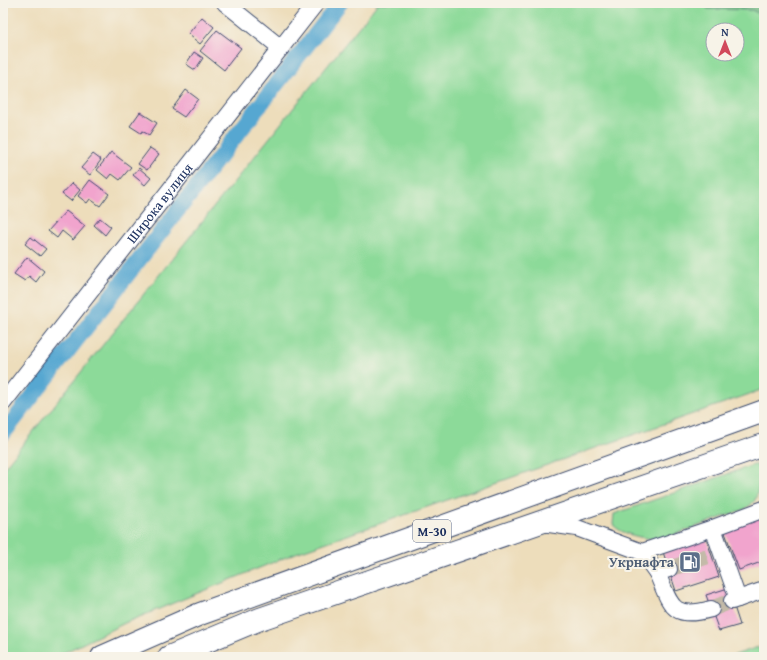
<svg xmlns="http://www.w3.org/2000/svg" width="767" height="660" font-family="'Gentium Book Plus',serif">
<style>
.green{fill:#8cda99;stroke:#54847c;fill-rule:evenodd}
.forest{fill:#71ba81;stroke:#467470}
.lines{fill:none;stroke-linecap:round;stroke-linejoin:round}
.canal{stroke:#57a7d1;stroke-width:16}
.building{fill:#f1a4cd}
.minor-tunnel{stroke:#c3baa8;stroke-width:16;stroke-dasharray:16 8;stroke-linecap:butt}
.minor-casing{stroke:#3a496c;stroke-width:18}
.highway-casing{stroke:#3a496c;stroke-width:24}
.minor{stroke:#fff;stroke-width:16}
.highway{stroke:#fff;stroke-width:22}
.labels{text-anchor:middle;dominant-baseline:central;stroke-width:4;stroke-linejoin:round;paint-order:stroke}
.shield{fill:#f7f3e8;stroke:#5d6a87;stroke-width:1}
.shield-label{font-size:13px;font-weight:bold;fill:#1b2f5e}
.street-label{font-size:14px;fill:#1b2f5e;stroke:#f7f3e8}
.service-label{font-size:14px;font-weight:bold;fill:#4e5e75;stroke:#f7f3e8;text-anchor:end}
</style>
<rect width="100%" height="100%" fill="#f7f3e8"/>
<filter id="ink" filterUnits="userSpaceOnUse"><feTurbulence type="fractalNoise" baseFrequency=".025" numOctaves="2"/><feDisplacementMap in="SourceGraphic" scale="8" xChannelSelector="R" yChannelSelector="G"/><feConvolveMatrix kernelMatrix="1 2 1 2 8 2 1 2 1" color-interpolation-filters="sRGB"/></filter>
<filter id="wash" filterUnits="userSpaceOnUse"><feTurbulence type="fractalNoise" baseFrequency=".012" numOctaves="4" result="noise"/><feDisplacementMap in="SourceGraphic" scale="16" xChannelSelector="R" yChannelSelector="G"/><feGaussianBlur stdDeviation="0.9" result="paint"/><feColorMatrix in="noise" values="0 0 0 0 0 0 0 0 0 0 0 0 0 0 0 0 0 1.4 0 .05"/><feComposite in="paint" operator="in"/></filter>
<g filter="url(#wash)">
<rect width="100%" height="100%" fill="#edddbb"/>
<!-- green -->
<g class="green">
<path d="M378,3H704L733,9L752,10L764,17V389L296,553L127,622L55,657H3V469ZM713,30H737V54H713Z"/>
<path d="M753,465H757C761,473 759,492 755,500C752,504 749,506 745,509L662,539C650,540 619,535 613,524L614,514Z"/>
<path d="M764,645V657H729Z"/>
</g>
<!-- forest -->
<path class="forest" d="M701,3H764V17L752,10L708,9Z"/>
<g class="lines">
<!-- canal -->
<path class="canal" d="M3,434L340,3"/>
</g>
<g id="blocks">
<!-- building -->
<g class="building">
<path d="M202,17L214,27L200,44L188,34Z"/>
<path d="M217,30L241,48L224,70L200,51Z"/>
<path d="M194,52L203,58L195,70L186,64Z"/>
<path d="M186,90L198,99L184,117L172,109Z"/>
<path d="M140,112L157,123L149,135L142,131L141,133L130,126Z"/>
<path d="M150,148L159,154L147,170L138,164Z"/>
<path d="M111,152L131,167L120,180L112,174L108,179L97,170Z"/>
<path d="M93,154L101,160L90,175L81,168Z"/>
<path d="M139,168L151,178L145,185L133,175Z"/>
<path d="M90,180L109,194L100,206L90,199L87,203L78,196Z"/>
<path d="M72,183L80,190L71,201L62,194Z"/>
<path d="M66,211L85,226L73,240L62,231L57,238L48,231Z"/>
<path d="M100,218L111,227L105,235L94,225Z"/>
<path d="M31,237L46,249L40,256L25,244Z"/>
<path d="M27,257L44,271L36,282L29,276L25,281L14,274Z"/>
<path d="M764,516V561L739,570L724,530Z"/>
<path d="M706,538L719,577L676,591L663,552Z"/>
<path d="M728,588L740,625L719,631L706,595Z"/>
</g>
</g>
</g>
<g filter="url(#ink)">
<use href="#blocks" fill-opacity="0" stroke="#3a496c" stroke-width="1"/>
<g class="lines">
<!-- minor-tunnel -->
<g class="minor-tunnel">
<path d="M669,569L711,555"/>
<path d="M711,609L732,601"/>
</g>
<!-- minor casing -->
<g class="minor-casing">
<g id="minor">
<path d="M225,3L281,48"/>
<path id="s1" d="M3,403L316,3"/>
<path d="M542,523L577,528L642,552L713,528L764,509"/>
<path d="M713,528L738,599"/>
<path d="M642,552L657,573L669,569"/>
<path d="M657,573C671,605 671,620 711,609"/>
<path d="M732,601L764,590"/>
</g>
</g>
<!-- highway casing -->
<g class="highway-casing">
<g id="highway">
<path d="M102,657L200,614L764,411"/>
<path d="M169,657L260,619L764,445"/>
</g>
</g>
<!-- minor -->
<use href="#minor" class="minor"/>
<!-- highway -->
<use href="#highway" class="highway"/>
</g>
</g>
<!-- icons -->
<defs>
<g id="fuel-square" transform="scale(1.15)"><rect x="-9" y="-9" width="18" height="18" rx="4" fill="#5c6f8a" stroke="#f7f3e8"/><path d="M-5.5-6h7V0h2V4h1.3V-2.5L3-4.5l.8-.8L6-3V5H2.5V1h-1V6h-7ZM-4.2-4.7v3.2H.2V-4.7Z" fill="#fff"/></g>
</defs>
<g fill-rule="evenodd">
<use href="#fuel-square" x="690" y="562"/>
</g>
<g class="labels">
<!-- shield labels -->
<rect class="shield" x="413" y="520" width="38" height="22" rx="3"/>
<g class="shield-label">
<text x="432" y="531">М-30</text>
</g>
<!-- street labels -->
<g class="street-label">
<text stroke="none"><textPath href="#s1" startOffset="254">Широка вулиця</textPath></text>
</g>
<!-- service labels -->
<g class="service-label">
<text x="674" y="562">Укрнафта</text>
</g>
</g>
<!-- margin -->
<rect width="767" height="660" fill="none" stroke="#f7f3e8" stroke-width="16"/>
<!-- north arrow -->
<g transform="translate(725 42)"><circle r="19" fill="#f7f3e8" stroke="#9fa5b1"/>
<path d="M0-3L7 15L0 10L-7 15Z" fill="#d1495b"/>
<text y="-6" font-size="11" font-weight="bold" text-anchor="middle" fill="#1b2f5e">N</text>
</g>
</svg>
